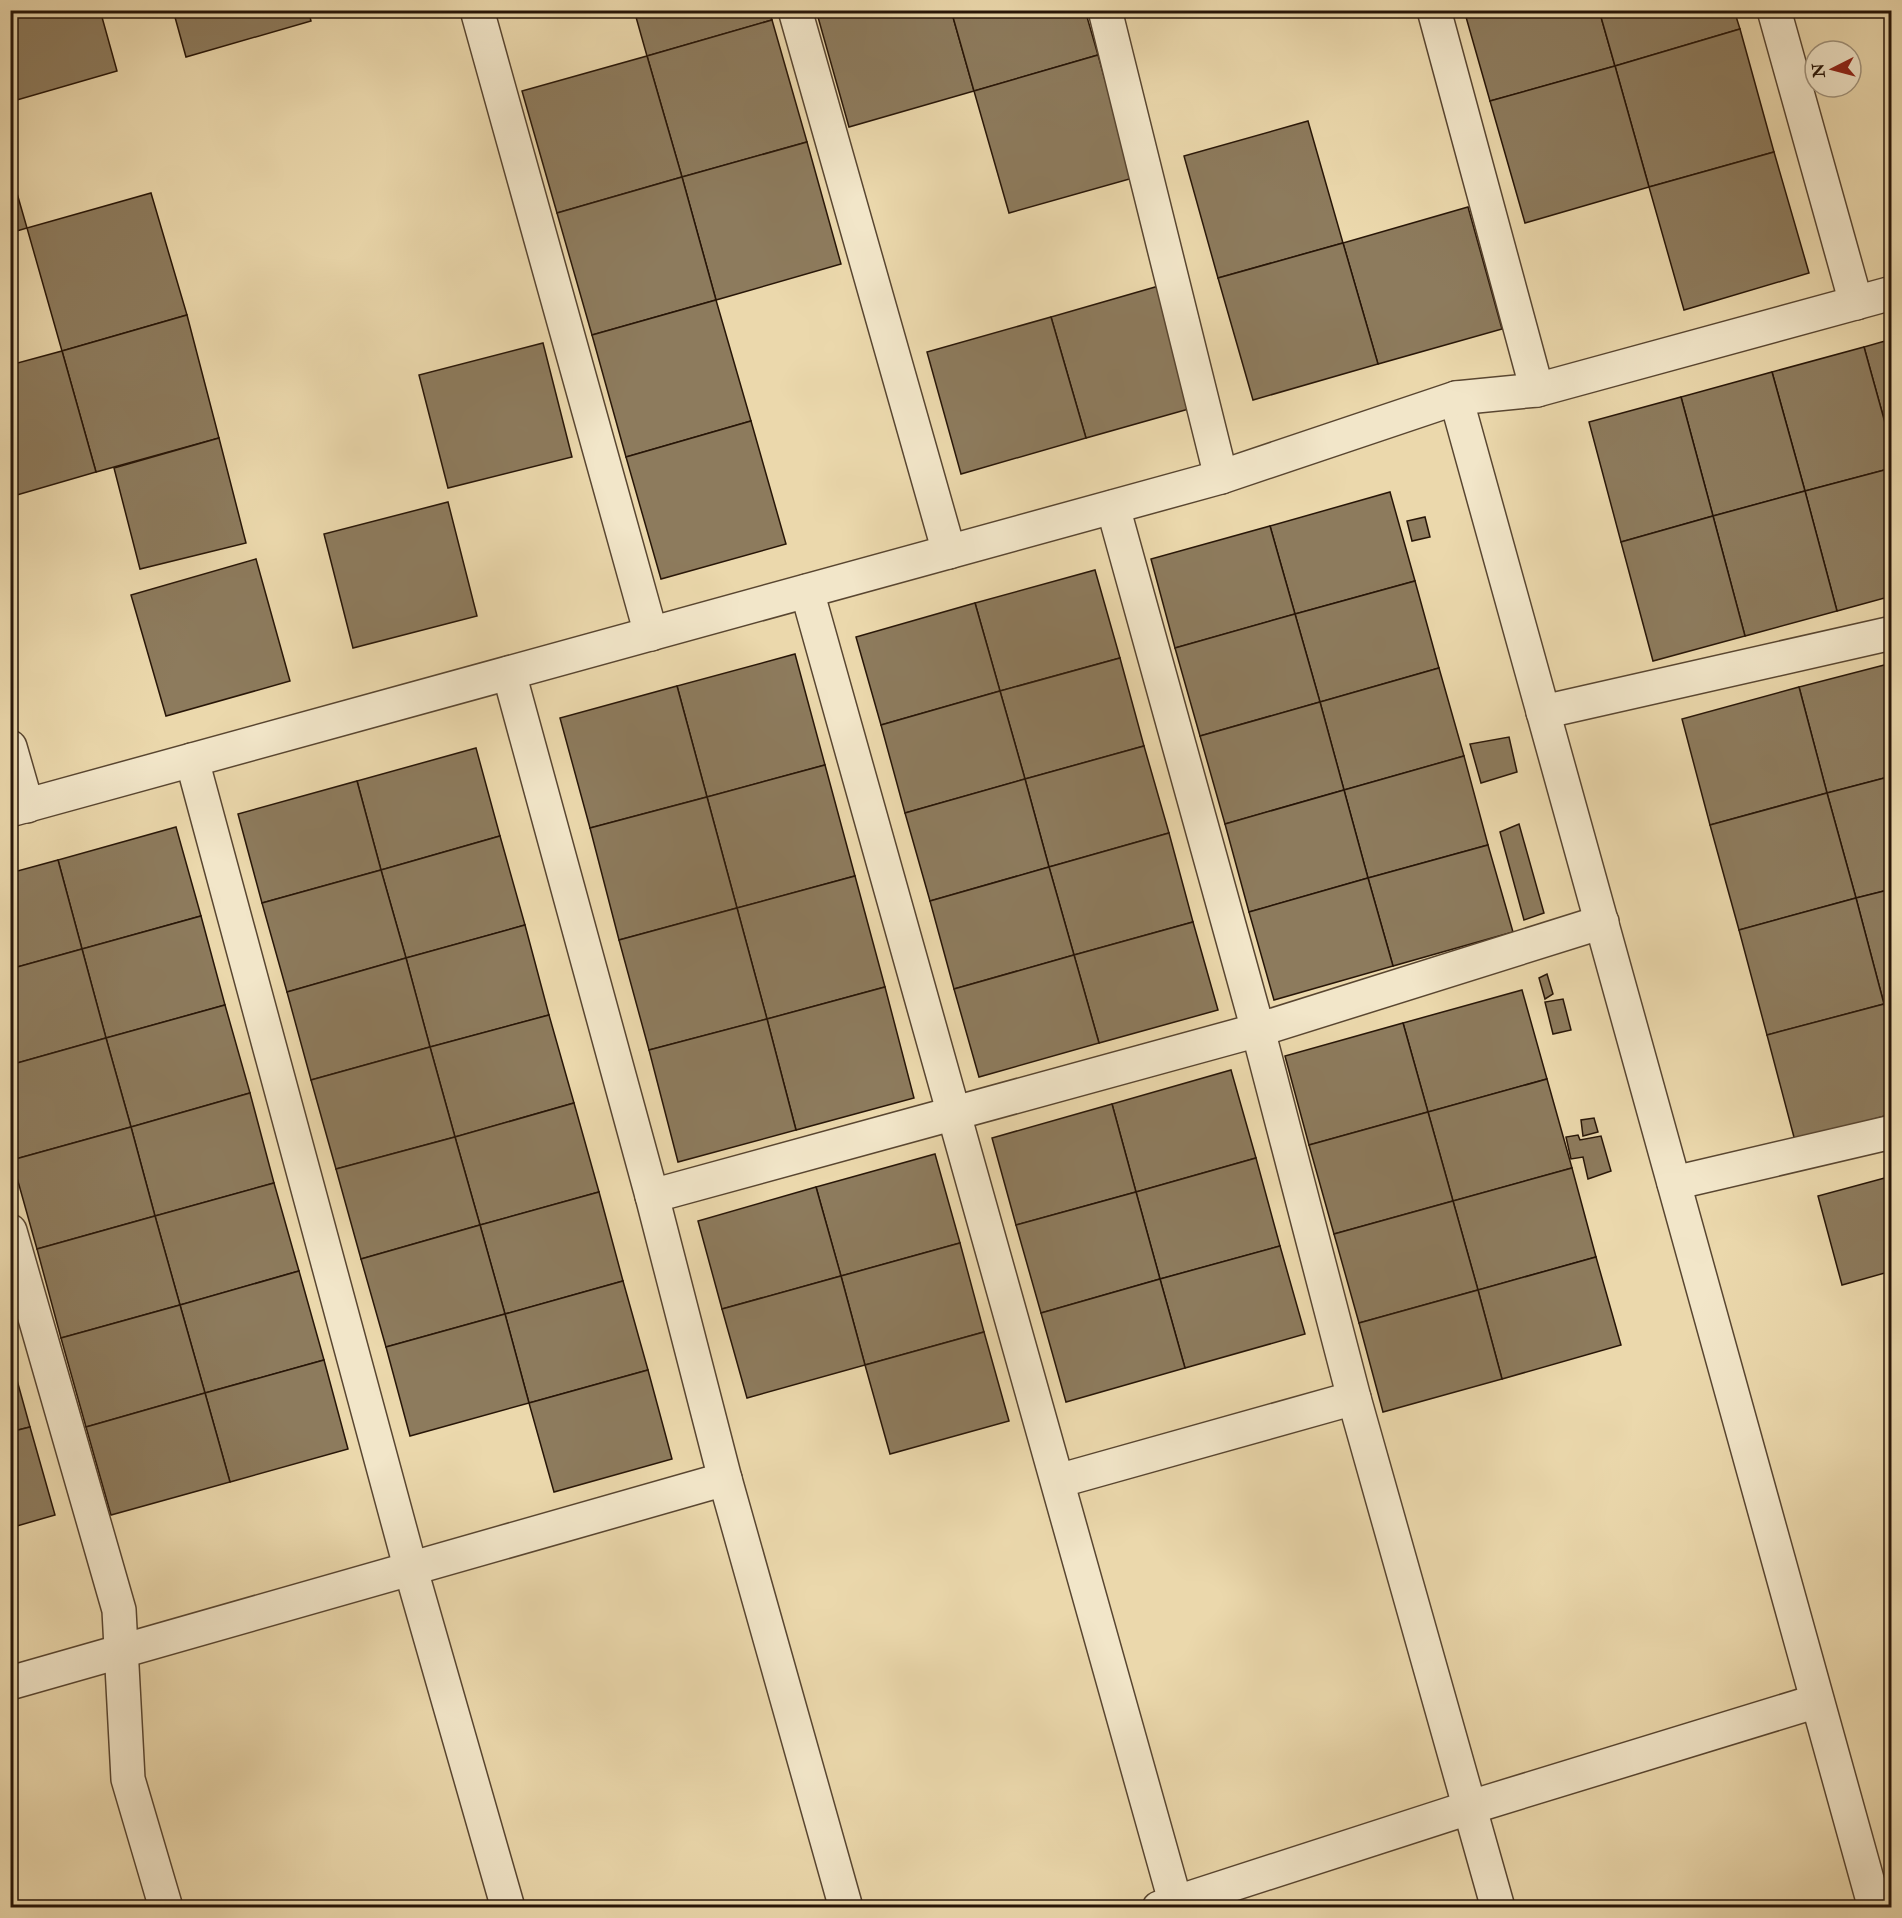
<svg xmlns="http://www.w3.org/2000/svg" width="1902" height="1918" font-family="'IM FELL Double Pica',serif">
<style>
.building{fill:#8d7b5d;stroke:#281608;stroke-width:1.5}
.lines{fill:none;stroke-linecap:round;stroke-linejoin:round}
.minor-casing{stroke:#594631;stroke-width:36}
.minor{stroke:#f2e6c9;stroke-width:33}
</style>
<rect width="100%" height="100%" fill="#ebd8ac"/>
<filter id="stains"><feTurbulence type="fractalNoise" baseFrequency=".00333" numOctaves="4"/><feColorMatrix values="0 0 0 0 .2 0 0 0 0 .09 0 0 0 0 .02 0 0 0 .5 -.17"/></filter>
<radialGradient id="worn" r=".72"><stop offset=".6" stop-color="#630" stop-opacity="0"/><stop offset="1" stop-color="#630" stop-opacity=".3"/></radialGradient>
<!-- building -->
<g class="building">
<path d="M10,10H100L117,71L10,102Z"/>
<path d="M173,10H308L311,21L186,57Z"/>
<path d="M634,10H769L772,20L647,56Z"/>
<path d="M816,10H951L974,91L849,127Z"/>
<path d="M951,10H1085L1098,55L974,91Z"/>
<path d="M1464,10H1599L1615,66L1490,101Z"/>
<path d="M1599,10H1734L1740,29L1615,66Z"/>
<path d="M772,20L807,142L682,177L647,56Z"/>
<path d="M1740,29L1774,152L1649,187L1615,66Z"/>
<path d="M1098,55L1133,178L1009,213L974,91Z"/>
<path d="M647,56L682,177L557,213L522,91Z"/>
<path d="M1615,66L1649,187L1525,223L1490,101Z"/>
<path d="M1308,121L1343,243L1218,278L1184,156Z"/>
<path d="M807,142L841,264L716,300L682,177Z"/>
<path d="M1774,152L1809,273L1684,310L1649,187Z"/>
<path d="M10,169L27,228L10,233Z"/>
<path d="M682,177L716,300L592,335L557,213Z"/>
<path d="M151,193L187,315L62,351L27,228Z"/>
<path d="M1468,207L1502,329L1378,364L1343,243Z"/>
<path d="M1343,243L1378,364L1253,400L1218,278Z"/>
<path d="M1176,281L1210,403L1086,438L1051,317Z"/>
<path d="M716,300L751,421L626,457L592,335Z"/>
<path d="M187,315L219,438L96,472L62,351Z"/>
<path d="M1051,317L1086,438L961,474L927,352Z"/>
<path d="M1892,339V448L1864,347Z"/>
<path d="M543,343L572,457L448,488L419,375Z"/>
<path d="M1864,347L1892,448V468L1805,491L1772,372Z"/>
<path d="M62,351L96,472L10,497V365Z"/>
<path d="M1772,372L1805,491L1713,516L1681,397Z"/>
<path d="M1681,397L1713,516L1621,542L1589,422Z"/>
<path d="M751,421L786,544L661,579L626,457Z"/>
<path d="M219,438L246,543L140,569L114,468Z"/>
<path d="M1892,468V596L1837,611L1805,491Z"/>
<path d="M1805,491L1837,611L1745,636L1713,516Z"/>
<path d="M1390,492L1415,581L1295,614L1270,526Z"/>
<path d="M448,502L477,616L353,648L324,534Z"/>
<path d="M1713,516L1745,636L1653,661L1621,542Z"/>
<path d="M1425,517L1430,537L1412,541L1407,521Z"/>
<path d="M1270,526L1295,614L1175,648L1151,559Z"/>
<path d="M256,559L290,681L166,716L131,595Z"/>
<path d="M1095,570L1120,658L1000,691L975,603Z"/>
<path d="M1415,581L1439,668L1320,702L1295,614Z"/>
<path d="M975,603L1000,691L881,725L856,637Z"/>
<path d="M1295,614L1320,702L1200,736L1175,648Z"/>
<path d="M795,654L825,765L707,797L677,686Z"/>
<path d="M1120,658L1144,746L1025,779L1000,691Z"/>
<path d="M1892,663V776L1827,793L1799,687Z"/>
<path d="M1439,668L1464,756L1344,790L1320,702Z"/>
<path d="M677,686L707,797L590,828L560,718Z"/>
<path d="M1799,687L1827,793L1710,825L1682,719Z"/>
<path d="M1000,691L1025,779L905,813L881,725Z"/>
<path d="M1320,702L1344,790L1225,824L1200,736Z"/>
<path d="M1509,737L1517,772L1481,783L1470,744Z"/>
<path d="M1144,746L1169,833L1049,867L1025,779Z"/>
<path d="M476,748L500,836L381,870L357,781Z"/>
<path d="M1464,756L1488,845L1368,878L1344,790Z"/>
<path d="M825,765L855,876L737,908L707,797Z"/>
<path d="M1892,776V889L1856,898L1827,793Z"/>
<path d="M1025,779L1049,867L930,901L905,813Z"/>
<path d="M357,781L381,870L262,903L238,814Z"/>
<path d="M1344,790L1368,878L1249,912L1225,824Z"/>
<path d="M1827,793L1856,898L1739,930L1710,825Z"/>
<path d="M707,797L737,908L619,940L590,828Z"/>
<path d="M1519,824L1544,913L1524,920L1500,832Z"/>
<path d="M176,827L201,916L82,949L58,860Z"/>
<path d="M1169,833L1193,922L1074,955L1049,867Z"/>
<path d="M500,836L525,925L406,958L381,870Z"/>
<path d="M1488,845L1513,932L1393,966L1368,878Z"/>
<path d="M58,860L82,949L10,969V873Z"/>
<path d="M1049,867L1074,955L954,989L930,901Z"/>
<path d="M381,870L406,958L287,992L262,903Z"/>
<path d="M855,876L885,987L767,1019L737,908Z"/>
<path d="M1368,878L1393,966L1274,1000L1249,912Z"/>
<path d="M1892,889V1001L1884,1004L1856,898Z"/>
<path d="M1856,898L1884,1004L1767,1035L1739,930Z"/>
<path d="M737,908L767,1019L649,1050L619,940Z"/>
<path d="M201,916L225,1005L106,1038L82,949Z"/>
<path d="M1193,922L1218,1010L1099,1043L1074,955Z"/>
<path d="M525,925L549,1015L430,1047L406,958Z"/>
<path d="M82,949L106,1038L10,1065V969Z"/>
<path d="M1074,955L1099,1043L979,1077L954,989Z"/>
<path d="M406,958L430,1047L311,1080L287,992Z"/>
<path d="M1547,974L1553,994L1545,999L1539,978Z"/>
<path d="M885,987L914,1098L796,1130L767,1019Z"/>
<path d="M1522,990L1547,1079L1428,1112L1403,1023Z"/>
<path d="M1563,999L1571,1030L1553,1034L1545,1002Z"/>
<path d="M1892,1001V1032L1884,1004Z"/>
<path d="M1884,1004L1892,1032V1114L1795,1141L1767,1035Z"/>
<path d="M225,1005L250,1093L131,1127L106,1038Z"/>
<path d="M549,1015L574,1103L455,1137L430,1047Z"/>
<path d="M767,1019L796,1130L678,1162L649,1050Z"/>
<path d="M1403,1023L1428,1112L1309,1145L1285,1056Z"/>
<path d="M106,1038L131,1127L12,1160L10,1065Z"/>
<path d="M430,1047L455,1137L336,1169L311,1080Z"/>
<path d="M1231,1070L1256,1158L1136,1192L1112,1104Z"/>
<path d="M1547,1079L1572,1168L1453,1201L1428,1112Z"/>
<path d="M250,1093L274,1183L155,1216L131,1127Z"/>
<path d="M574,1103L599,1192L480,1225L455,1137Z"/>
<path d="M1112,1104L1136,1192L1016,1225L992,1138Z"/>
<path d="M1428,1112L1453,1201L1334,1234L1309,1145Z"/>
<path d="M1594,1118L1598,1132L1583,1136L1581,1120Z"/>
<path d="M131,1127L155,1216L37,1249L12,1160Z"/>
<path d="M1578,1135L1580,1140L1601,1136L1611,1171L1588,1179L1583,1157L1571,1159L1566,1137Z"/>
<path d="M455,1137L480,1225L361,1259L336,1169Z"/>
<path d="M935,1154L960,1243L841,1276L816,1187Z"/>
<path d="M1256,1158L1280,1246L1160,1279L1136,1192Z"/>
<path d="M1572,1168L1596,1257L1478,1290L1453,1201Z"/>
<path d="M1892,1176V1271L1842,1285L1818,1196Z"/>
<path d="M274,1183L299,1271L180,1305L155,1216Z"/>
<path d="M816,1187L841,1276L722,1309L698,1221Z"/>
<path d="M599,1192L623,1281L505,1314L480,1225Z"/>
<path d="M1136,1192L1160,1279L1041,1313L1016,1225Z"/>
<path d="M1453,1201L1478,1290L1359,1323L1334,1234Z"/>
<path d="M155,1216L180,1305L61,1338L37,1249Z"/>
<path d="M480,1225L505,1314L386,1347L361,1259Z"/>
<path d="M960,1243L984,1332L865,1365L841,1276Z"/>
<path d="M1280,1246L1305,1334L1185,1368L1160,1279Z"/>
<path d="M1596,1257L1621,1345L1502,1379L1478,1290Z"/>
<path d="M299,1271L324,1360L205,1393L180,1305Z"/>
<path d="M841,1276L865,1365L747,1398L722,1309Z"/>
<path d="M1160,1279L1185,1368L1066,1402L1041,1313Z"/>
<path d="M623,1281L648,1370L529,1403L505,1314Z"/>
<path d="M1478,1290L1502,1379L1383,1412L1359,1323Z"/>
<path d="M180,1305L205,1393L86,1427L61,1338Z"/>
<path d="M505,1314L529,1403L410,1436L386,1347Z"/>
<path d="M984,1332L1009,1421L890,1454L865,1365Z"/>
<path d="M10,1355L30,1427L10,1432Z"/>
<path d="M324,1360L348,1449L230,1482L205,1393Z"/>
<path d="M648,1370L672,1459L554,1492L529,1403Z"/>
<path d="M205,1393L230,1482L111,1515L86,1427Z"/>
<path d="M30,1427L55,1515L10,1528V1432Z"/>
</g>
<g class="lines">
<!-- minor casing -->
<g class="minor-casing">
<g id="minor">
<path d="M477,10L651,634"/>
<path d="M795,10L949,552"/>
<path d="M1105,10L1221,477"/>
<path d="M1434,10L1537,390"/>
<path d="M1774,10L1856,303"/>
<path d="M1456,398L1875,1908"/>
<path d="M1113,507L1258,1030L1354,1398L1498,1908"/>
<path d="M807,591L1177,1908"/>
<path d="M509,673L652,1196L725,1479L846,1908"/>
<path d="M1543,712L1892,633"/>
<path d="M10,747L27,806"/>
<path d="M192,760L411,1570L508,1908"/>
<path d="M10,810L1221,477L1456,398L1537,390L1892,293"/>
<path d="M1674,1183L1892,1132"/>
<path d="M652,1196L1258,1030L1602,922"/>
<path d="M10,1231L119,1610L128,1779L166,1908"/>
<path d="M1058,1481L1354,1398"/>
<path d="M10,1683L725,1479"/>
<path d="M1159,1908L1471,1807L1817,1701"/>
</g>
</g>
<!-- minor -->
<use href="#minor" class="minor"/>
</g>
<!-- margin -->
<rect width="1902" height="1918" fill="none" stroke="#ebd8ac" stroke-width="36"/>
<rect x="12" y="12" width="1878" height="1894" fill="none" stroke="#281608" stroke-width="3"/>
<rect x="18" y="18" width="1866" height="1882" fill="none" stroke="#281608" stroke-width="1.5"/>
<!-- north arrow -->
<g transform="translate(1833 69) rotate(264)"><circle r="28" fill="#f2e6c9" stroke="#a1937c" stroke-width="1.5"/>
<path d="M0-4.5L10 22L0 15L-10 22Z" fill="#8f2418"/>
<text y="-9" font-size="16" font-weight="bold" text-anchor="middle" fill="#281608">N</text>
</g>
<rect width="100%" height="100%" filter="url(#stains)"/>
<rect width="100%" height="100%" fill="url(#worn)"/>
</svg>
